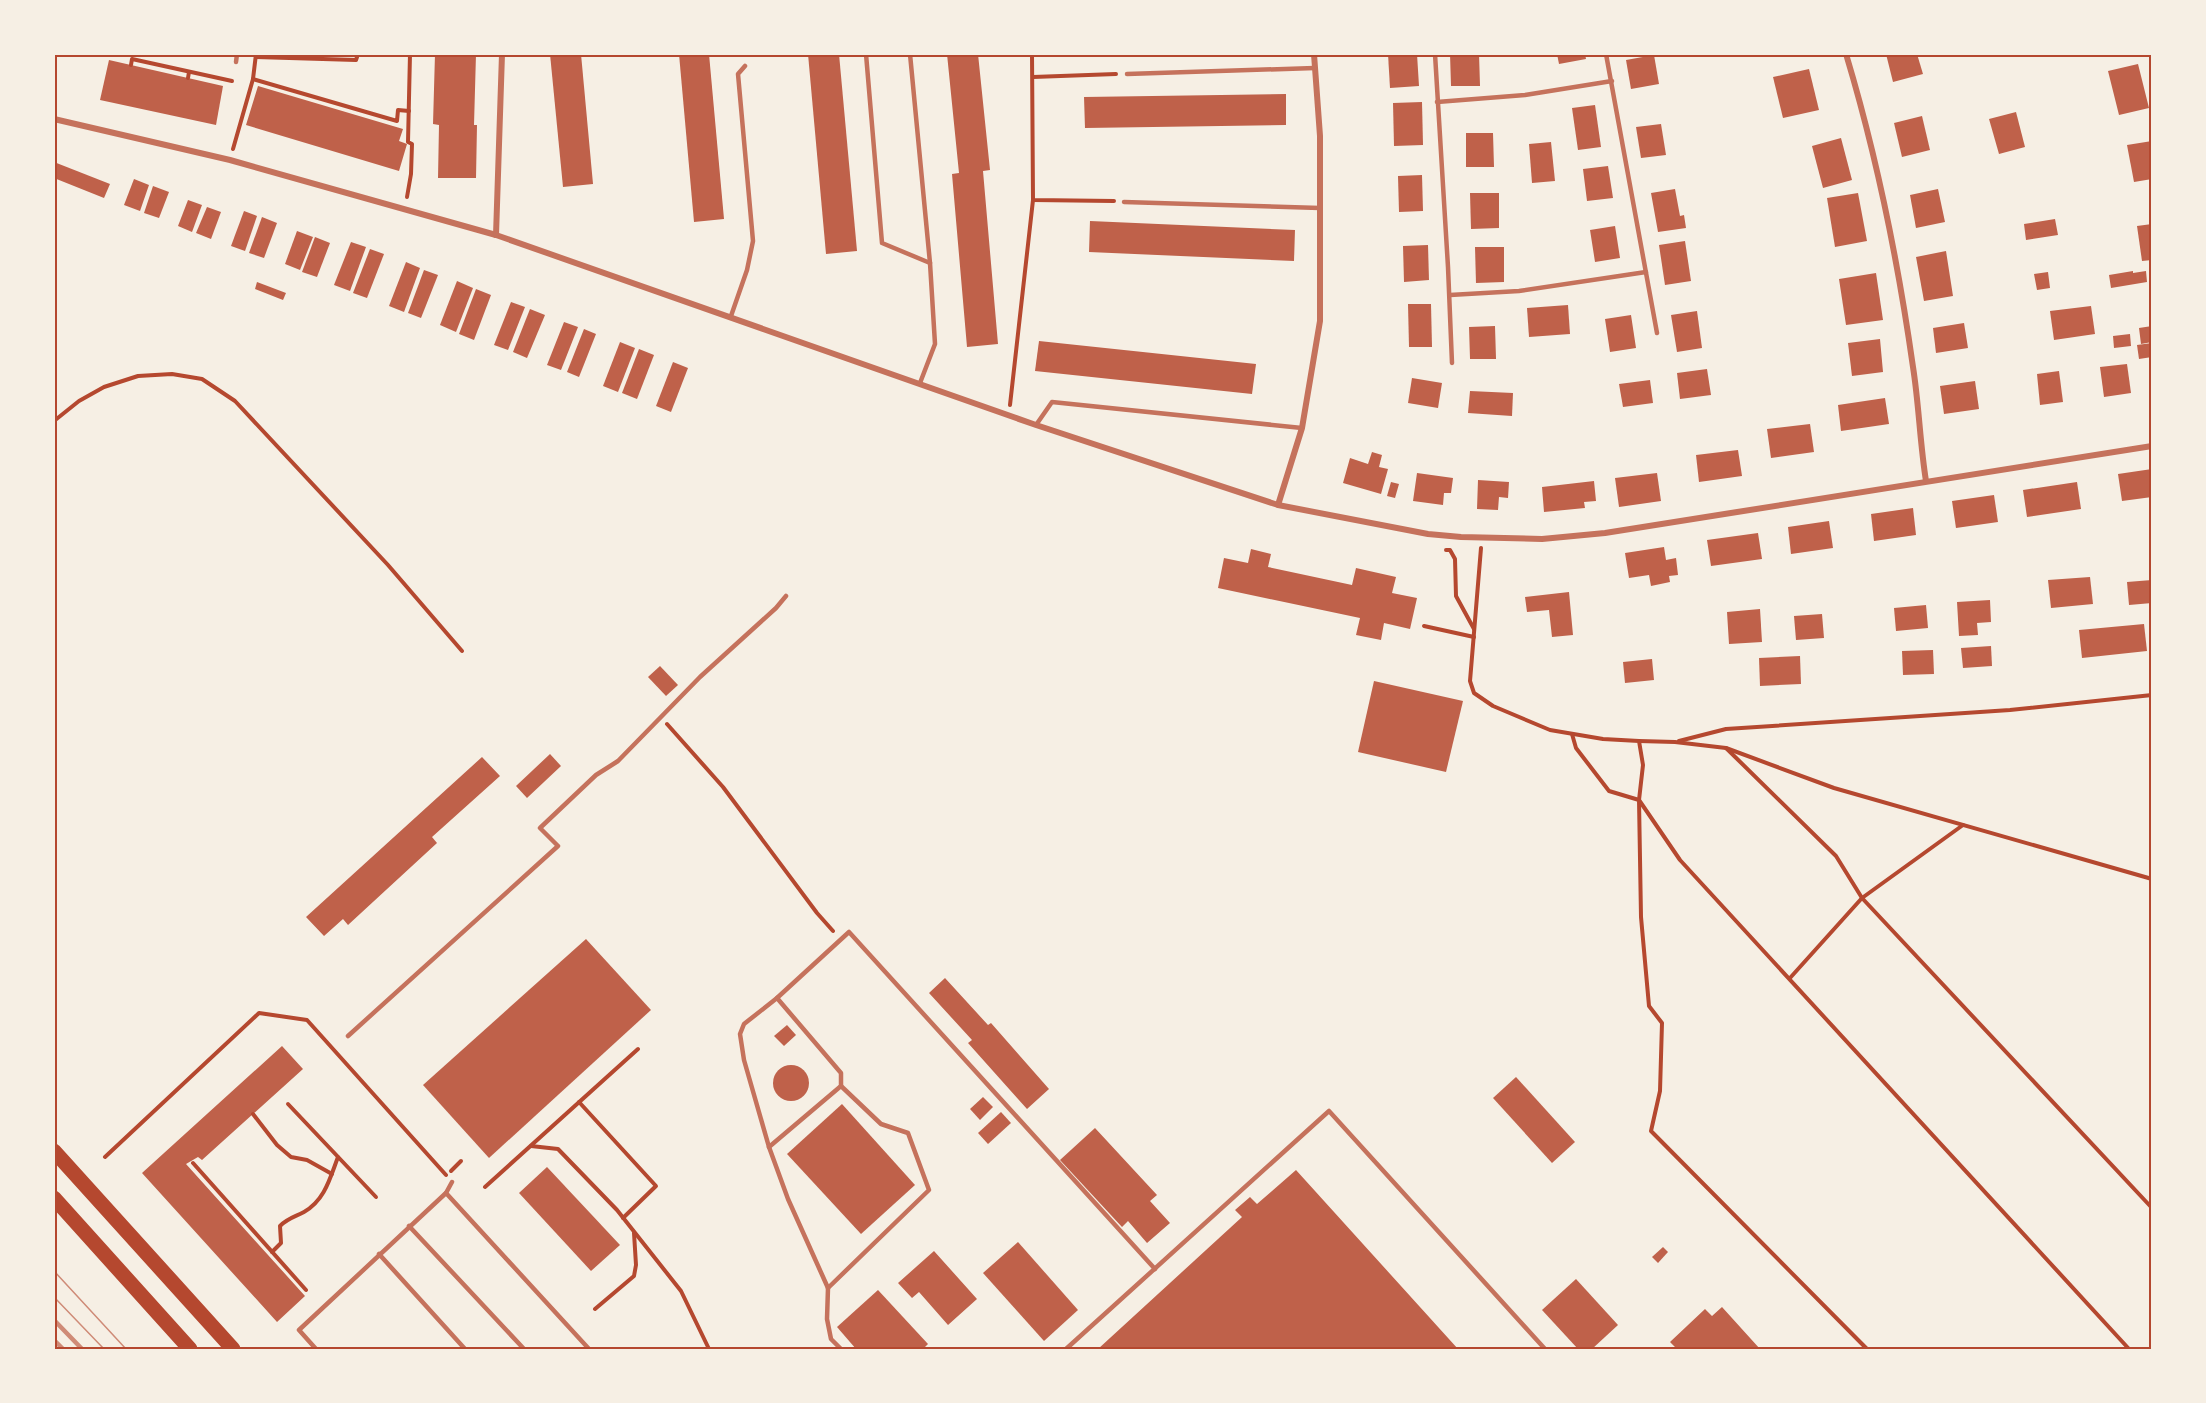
<svg xmlns="http://www.w3.org/2000/svg" width="2206" height="1403" font-family="Bitter,serif">
<style>
.building{fill:#bf614a}
.lines{fill:none;stroke-linecap:round;stroke-linejoin:round}
.path{stroke:#b5482f;stroke-width:4}
.service{stroke:#c5725c;stroke-width:4.5}
.minor{stroke:#c5725c;stroke-width:6}
.primary{stroke:#b5482f;stroke-width:15}
.tram{stroke:#cf8b77;stroke-width:1.5}
.rail{stroke:#cf8b77;stroke-width:4.5}
.neatline{fill:none;stroke:#b5482f;stroke-width:2}
</style>
<rect width="100%" height="100%" fill="#f6efe4"/>
<!-- building -->
<g class="building">
<path d="M435,54H476L474,125H477L476,178H438L439,125L433,124Z"/>
<path d="M550,54H581L593,184L563,187Z"/>
<path d="M679,54H709L724,219L694,222Z"/>
<path d="M808,54H839L857,251L826,254Z"/>
<path d="M947,54H978L990,170L983,171L998,344L967,347L952,174L959,173Z"/>
<path d="M1388,54H1417L1419,86L1390,88Z"/>
<path d="M1450,54H1479L1480,86H1451Z"/>
<path d="M1557,54H1585L1586,59L1559,64Z"/>
<path d="M1886,54H1917L1923,74L1893,82Z"/>
<path d="M1654,55L1659,84L1631,89L1626,60Z"/>
<path d="M109,60L223,86L216,125L100,100Z"/>
<path d="M2138,64L2149,108L2119,115L2108,71Z"/>
<path d="M1809,69L1819,110L1783,118L1773,77Z"/>
<path d="M258,86L403,129L399,141L407,144L399,171L246,125Z"/>
<path d="M1286,94V125L1085,128L1084,97Z"/>
<path d="M1422,102L1423,145L1394,146L1393,103Z"/>
<path d="M1595,105L1601,147L1578,150L1572,108Z"/>
<path d="M2016,112L2025,147L1999,154L1989,119Z"/>
<path d="M1922,116L1930,150L1902,157L1894,123Z"/>
<path d="M1661,124L1666,155L1641,158L1636,127Z"/>
<path d="M1466,133H1493L1494,167H1466Z"/>
<path d="M1841,138L1852,180L1823,188L1812,146Z"/>
<path d="M2152,141V179L2134,182L2127,145Z"/>
<path d="M1551,142L1555,181L1532,183L1529,144Z"/>
<path d="M54,162L110,184L104,198L54,178Z"/>
<path d="M1608,166L1613,198L1587,201L1583,169Z"/>
<path d="M1422,175L1423,211L1399,212L1398,176Z"/>
<path d="M134,179L149,185L140,211L124,205Z"/>
<path d="M153,186L169,192L159,218L144,213Z"/>
<path d="M1675,189L1680,216L1684,215L1686,228L1658,232L1651,193Z"/>
<path d="M1938,189L1945,222L1916,228L1910,195Z"/>
<path d="M1470,193H1499V228L1471,229Z"/>
<path d="M1858,193L1867,241L1835,247L1827,198Z"/>
<path d="M188,200L202,205L192,232L178,226Z"/>
<path d="M207,207L221,212L211,239L196,233Z"/>
<path d="M244,211L257,216L245,251L231,246Z"/>
<path d="M262,217L277,223L264,258L249,253Z"/>
<path d="M2055,219L2058,235L2026,240L2024,224Z"/>
<path d="M1090,221L1295,230L1294,261L1089,252Z"/>
<path d="M2152,224V260L2142,261L2137,226Z"/>
<path d="M1615,226L1620,258L1595,262L1590,230Z"/>
<path d="M297,231L313,237L300,270L285,264Z"/>
<path d="M315,237L330,243L317,277L302,272Z"/>
<path d="M1685,241L1691,281L1665,285L1659,245Z"/>
<path d="M351,242L366,247L350,291L334,285Z"/>
<path d="M1428,245L1429,280L1404,282L1403,246Z"/>
<path d="M1475,247H1504V282L1476,283Z"/>
<path d="M370,249L384,254L367,298L353,293Z"/>
<path d="M1946,251L1953,296L1924,301L1916,257Z"/>
<path d="M406,262L420,268L404,312L389,306Z"/>
<path d="M424,270L438,275L421,318L408,313Z"/>
<path d="M2133,271V273L2146,271L2147,282L2111,288L2109,275Z"/>
<path d="M2048,272L2050,288L2037,290L2034,274Z"/>
<path d="M1876,273L1883,320L1846,325L1839,279Z"/>
<path d="M457,281L473,288L456,332L440,325Z"/>
<path d="M257,282L286,293L283,300L255,289Z"/>
<path d="M476,289L491,295L474,340L459,334Z"/>
<path d="M511,302L525,307L508,350L494,345Z"/>
<path d="M1408,304H1431L1432,347H1409Z"/>
<path d="M1568,305L1570,334L1529,337L1527,308Z"/>
<path d="M2091,306L2095,334L2054,340L2050,311Z"/>
<path d="M530,309L545,315L527,358L513,352Z"/>
<path d="M1697,311L1702,348L1677,352L1671,315Z"/>
<path d="M1631,315L1636,348L1610,352L1605,319Z"/>
<path d="M564,322L578,327L561,370L547,365Z"/>
<path d="M1964,323L1968,348L1936,353L1933,328Z"/>
<path d="M1495,326L1496,359H1470L1469,327Z"/>
<path d="M2152,326V342L2141,344L2139,328Z"/>
<path d="M584,329L596,334L579,377L567,372Z"/>
<path d="M2130,334L2131,346L2114,348L2113,336Z"/>
<path d="M1880,339L1883,372L1852,376L1848,343Z"/>
<path d="M1039,341L1256,364L1252,394L1035,371Z"/>
<path d="M620,342L635,348L618,392L603,386Z"/>
<path d="M2152,343V357L2139,359L2137,345Z"/>
<path d="M639,349L654,355L637,399L622,393Z"/>
<path d="M673,362L688,368L671,412L656,406Z"/>
<path d="M2127,364L2131,393L2104,397L2100,367Z"/>
<path d="M1707,369L1711,395L1680,399L1677,373Z"/>
<path d="M2059,371L2063,402L2040,405L2037,374Z"/>
<path d="M1412,378L1442,383L1438,408L1408,403Z"/>
<path d="M1650,380L1653,403L1623,407L1619,384Z"/>
<path d="M1975,381L1979,409L1944,414L1940,386Z"/>
<path d="M1470,391L1513,393L1512,416L1468,413Z"/>
<path d="M1885,398L1889,424L1841,431L1838,405Z"/>
<path d="M1810,424L1814,452L1771,458L1767,429Z"/>
<path d="M1738,450L1742,476L1699,482L1696,455Z"/>
<path d="M1372,452L1382,455L1379,467L1388,469L1381,494L1343,483L1350,458L1368,464Z"/>
<path d="M2152,469V497L2122,501L2118,474Z"/>
<path d="M1417,473L1453,478L1451,493H1444L1443,505L1413,501Z"/>
<path d="M1657,473L1661,501L1619,507L1615,478Z"/>
<path d="M1478,480L1509,482L1508,498L1499,497L1498,510L1477,509Z"/>
<path d="M1594,481L1596,501L1584,502L1585,508L1544,512L1542,487Z"/>
<path d="M1391,482L1399,484L1395,498L1387,496Z"/>
<path d="M2077,482L2081,509L2027,517L2023,490Z"/>
<path d="M1994,495L1998,522L1956,528L1952,501Z"/>
<path d="M1913,508L1916,535L1874,541L1871,514Z"/>
<path d="M1829,521L1833,548L1791,554L1788,527Z"/>
<path d="M1758,533L1762,559L1711,566L1707,540Z"/>
<path d="M1664,547L1666,560L1676,558L1678,575L1669,576L1670,582L1651,586L1649,575L1629,578L1625,553Z"/>
<path d="M1251,549L1271,554L1268,567L1352,585L1356,568L1396,577L1392,593L1417,598L1410,629L1384,623L1381,640L1356,635L1360,618L1218,588L1224,558L1248,563Z"/>
<path d="M2090,577L2093,604L2051,608L2048,580Z"/>
<path d="M2152,580V603L2129,605L2127,582Z"/>
<path d="M1569,592L1573,635L1552,637L1549,610L1527,612L1525,597Z"/>
<path d="M1990,600L1991,622L1977,623L1978,635L1959,636L1957,602Z"/>
<path d="M1926,605L1928,628L1896,631L1894,608Z"/>
<path d="M1760,609L1762,642L1729,644L1727,612Z"/>
<path d="M1822,614L1824,638L1796,640L1794,616Z"/>
<path d="M2144,624L2147,651L2082,658L2079,630Z"/>
<path d="M1991,646L1992,666L1963,668L1961,648Z"/>
<path d="M1933,650L1934,674L1903,675L1902,651Z"/>
<path d="M1800,656L1801,684L1760,686L1759,658Z"/>
<path d="M1652,659L1654,680L1625,683L1623,662Z"/>
<path d="M660,666L678,685L666,696L648,677Z"/>
<path d="M1374,681L1463,701L1446,772L1358,752Z"/>
<path d="M550,754L561,766L527,798L516,786Z"/>
<path d="M482,757L500,776L432,837L437,843L348,925L343,919L324,936L306,917Z"/>
<path d="M586,939L651,1010L489,1158L423,1085Z"/>
<path d="M945,978L988,1025L991,1023L1049,1089L1027,1109L968,1043L972,1040L929,993Z"/>
<path d="M787,1025L796,1035L784,1046L774,1036Z"/>
<path d="M282,1046L303,1069L202,1160L198,1157L186,1164L305,1296L277,1322L142,1173Z"/>
<circle cx="791" cy="1083" r="18"/>
<path d="M1516,1077L1575,1142L1552,1163L1493,1098Z"/>
<path d="M983,1097L993,1107L980,1120L970,1109Z"/>
<path d="M842,1104L915,1185L861,1234L787,1154Z"/>
<path d="M1001,1112L1011,1123L988,1144L978,1133Z"/>
<path d="M1095,1128L1157,1195L1150,1201L1170,1223L1147,1243L1128,1221L1122,1227L1060,1160Z"/>
<path d="M547,1167L620,1245L591,1271L519,1193Z"/>
<path d="M1296,1170L1458,1349H1098L1242,1217L1235,1210L1250,1197L1257,1204Z"/>
<path d="M1018,1242L1078,1310L1044,1341L983,1273Z"/>
<path d="M1663,1247L1668,1252L1658,1263L1652,1257Z"/>
<path d="M934,1251L977,1299L948,1325L919,1292L912,1298L898,1283Z"/>
<path d="M1576,1279L1618,1325L1592,1349H1578L1542,1310Z"/>
<path d="M878,1290L928,1344L923,1349H856L837,1327Z"/>
<path d="M1722,1307L1760,1349H1677L1670,1342L1705,1309L1712,1316Z"/>
</g>
<g class="lines">
<!-- path -->
<g class="path">
<path d="M1032,54L1033,200L1114,201"/>
<path d="M256,57L356,60L358,54"/>
<path d="M131,65L132,59L232,81"/>
<path d="M1033,77L1116,74"/>
<path d="M188,78L189,72"/>
<path d="M253,79L397,121L398,110L409,111"/>
<path d="M233,149L253,79L256,54"/>
<path d="M407,197L411,174L412,144L408,142L410,54"/>
<path d="M1010,405L1033,200"/>
<path d="M54,421L79,401L104,387L138,376L172,374L202,379L235,401L388,565L462,651"/>
<path d="M1481,548L1470,681L1474,693L1493,706L1550,730L1603,739L1639,741L1643,765L1639,800L1680,860L2129,1349"/>
<path d="M1446,550H1450L1455,559L1456,596L1474,629"/>
<path d="M1424,626L1474,637"/>
<path d="M667,724L723,787L817,913L833,931"/>
<path d="M1572,734L1576,748L1609,791L1639,800L1641,917L1649,1006L1662,1023L1660,1091L1651,1131L1867,1349"/>
<path d="M1639,741L1675,742L1726,748L1834,788L2152,879"/>
<path d="M1679,741L1726,729L2010,710L2152,695"/>
<path d="M1726,748L1836,856L1862,898L2152,1208"/>
<path d="M1790,978L1862,898L1963,825"/>
<path d="M579,1102L656,1186L623,1218"/>
<path d="M288,1104L376,1197"/>
<path d="M253,1114L277,1145L291,1157L307,1160L332,1174"/>
<path d="M531,1146L558,1149L617,1210L681,1291L709,1349"/>
<path d="M105,1157L259,1013L307,1020L446,1175"/>
<path d="M193,1163L306,1290"/>
<path d="M451,1171L461,1161"/>
<path d="M485,1187L638,1049"/>
<path d="M272,1252L281,1243L280,1226C288,1218 295,1217 304,1212C325,1200 330,1178 338,1157"/>
<path d="M595,1309L634,1276L636,1265L634,1233"/>
</g>
<!-- service -->
<g class="service">
<path d="M866,54L882,243L930,263"/>
<path d="M910,54L930,263L935,344L920,383"/>
<path d="M1435,54L1448,267L1452,363"/>
<path d="M1606,54L1657,333"/>
<path d="M236,62L237,54"/>
<path d="M1127,74L1315,68"/>
<path d="M1437,102L1525,95L1612,81"/>
<path d="M1124,202L1320,208"/>
<path d="M1450,295L1519,291L1646,272"/>
<path d="M731,316L747,270L753,241L738,74L745,66"/>
<path d="M1036,425L1052,402L1302,428"/>
<path d="M348,1036L558,846L540,828L596,775L618,761L700,677L776,608L786,596"/>
<path d="M769,1147L841,1086V1073L777,998"/>
<path d="M446,1193L589,1349"/>
<path d="M409,1226L524,1349"/>
<path d="M379,1254L465,1349"/>
<path d="M828,1288L929,1190L908,1133L881,1124L841,1086"/>
<path d="M316,1349L299,1330L446,1193L452,1182"/>
<path d="M841,1349L831,1339L827,1319L828,1288L788,1199L769,1147L744,1060L740,1034L744,1024L777,998L849,932L1155,1269"/>
<path d="M1066,1349L1329,1111L1545,1349"/>
</g>
<!-- minor -->
<g class="minor">
<path d="M1846,54C1877,157 1898,261 1913,367C1919,405 1920,444 1926,481"/>
<path d="M54,119L230,160L496,235L1036,425L1278,505L1428,534L1461,537L1542,539L1605,533L2152,446"/>
<path d="M496,235L502,54"/>
<path d="M1278,505L1302,428L1320,321V136L1314,54"/>
</g>
<!-- primary -->
<g class="primary">
<path d="M54,1151L233,1349"/>
<path d="M54,1198L190,1349"/>
</g>
<!-- tram -->
<g class="tram">
<path d="M54,1271L126,1349"/>
<path d="M54,1297L104,1349"/>
</g>
<!-- rail -->
<g class="rail">
<path d="M54,1320L82,1349"/>
<path d="M54,1340L63,1349"/>
</g>
</g>
<!-- border -->
<rect width="2206" height="1403" fill="none" stroke="#f6efe4" stroke-width="111"/>
<rect x="56" y="56" width="2094" height="1292" class="neatline"/>
</svg>
